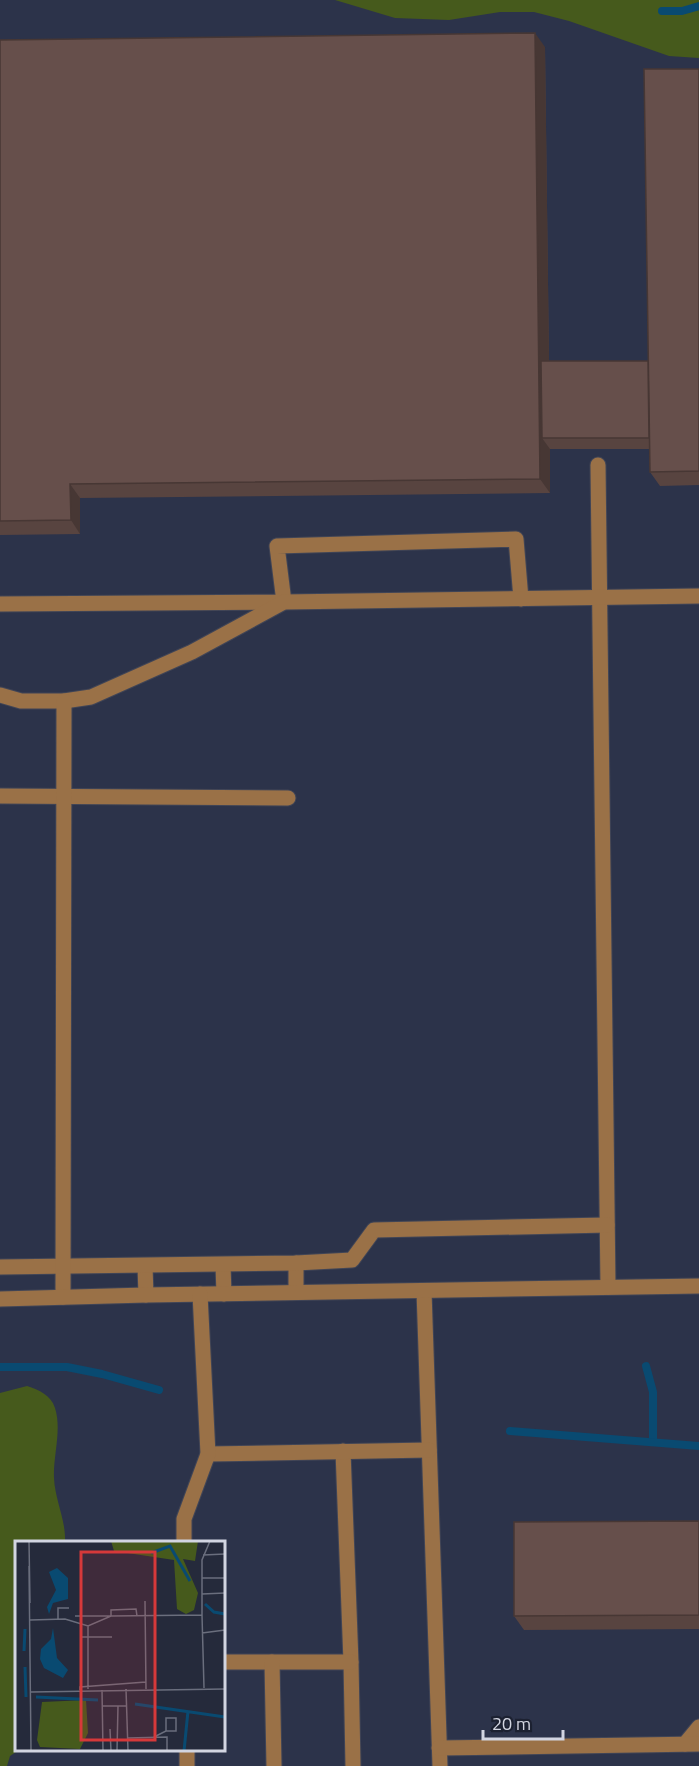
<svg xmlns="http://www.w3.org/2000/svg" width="699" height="1766" font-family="'Titillium Web',sans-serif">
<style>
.built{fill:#2c334a;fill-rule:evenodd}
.green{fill:#465a1c}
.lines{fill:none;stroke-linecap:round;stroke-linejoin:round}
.stream{stroke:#094a71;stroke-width:8}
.minor-casing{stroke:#414556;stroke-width:17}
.minor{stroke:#9a7147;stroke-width:15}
.wall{fill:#584440}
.shaded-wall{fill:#473734}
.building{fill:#664f4b;stroke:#473734;stroke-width:1.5}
.inset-river{fill:none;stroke:#094a71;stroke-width:3}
.inset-road{fill:none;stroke:#6a6e7d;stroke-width:1.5}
.view{fill:#d6393a;fill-opacity:0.15;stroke:#d6393a;stroke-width:3}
.inset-edge{fill:none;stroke:#d2d5e1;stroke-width:3}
</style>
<rect width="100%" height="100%" fill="#252a3b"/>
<!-- built -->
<path class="built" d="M0,0H699V1766H0ZM16,1542H224V1750H16Z"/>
<!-- green -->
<g class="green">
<path d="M335,0H699V58L669,56L569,21L534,12H500L449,20L395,18Z"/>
<path d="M27,1386C39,1390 51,1395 55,1408C62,1430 53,1456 54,1478C55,1500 66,1520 65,1542H16V1750H19L10,1756L7,1766H0V1393Z"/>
</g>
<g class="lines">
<!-- stream -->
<g class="stream">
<path d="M662,11H682L699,6"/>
<path d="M646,1366L653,1392V1442"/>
<path d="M0,1367H67L102,1374L159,1390"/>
<path d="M510,1431L699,1446"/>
</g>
<!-- minor casing -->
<g class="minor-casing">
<g id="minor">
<path d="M598,465L608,1287"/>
<path d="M0,604L284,602L277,546L516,539L521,599"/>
<path d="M0,695L21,701H64L91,697L192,652L284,602L699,596"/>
<path d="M0,796L288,798"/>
<path d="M296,1263V1292"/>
<path d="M223,1265L224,1294"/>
<path d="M145,1266L146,1295"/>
<path d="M0,1267L296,1263L352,1260L374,1230L607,1225"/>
<path d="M424,1291L440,1766"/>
<path d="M63,1297L64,701"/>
<path d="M0,1299L146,1295L699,1286"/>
<path d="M343,1451L351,1662L353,1766"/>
<path d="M208,1454L429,1450"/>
<path d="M184,1542V1519L208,1454L200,1294"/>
<path d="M224,1662H351"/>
<path d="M272,1662L274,1766"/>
<path d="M685,1744L699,1727"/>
<path d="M439,1748L699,1744"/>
<path d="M187,1750V1766"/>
</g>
</g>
<!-- minor -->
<use href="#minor" class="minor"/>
</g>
<!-- wall -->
<g class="wall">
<path d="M0,40L545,47L549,361H648L699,69V485L660,486L650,472L649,449H550V493L80,498V534L0,535Z"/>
<path d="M699,1521V1629L524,1630L514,1616Z"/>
</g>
<!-- shaded-wall -->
<g class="shaded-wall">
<path d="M535,33L545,47L550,438H542L550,449V493L540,479Z"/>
<path d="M70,484L80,498V534L71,520Z"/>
</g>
<!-- building -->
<g class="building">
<path d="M535,33L540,479L70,484L71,520L0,521V40Z"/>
<path d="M644,69H699V471L650,472Z"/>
<path d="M541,361H648L649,438H542Z"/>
<path d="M699,1521V1615L514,1616V1522Z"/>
</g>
<!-- overview -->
<g transform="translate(15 1541)">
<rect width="210" height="210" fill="#252a3b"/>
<path d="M96,0H183L180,20L168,18L183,52L179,69L171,73L162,68L159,19L99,10ZM71,159L73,192L65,208L25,206L22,199L27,161Z" fill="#465a1c"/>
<path d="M42,27L53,37V58L38,62L34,73L32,66L41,49L34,31ZM38,87L42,117L53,129L48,137L29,127L25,118L26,108L36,98Z" fill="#094a71"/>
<path class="inset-river" d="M136,12L155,5L175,40M190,63L199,71L210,73M9,110L10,88M10,126L11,156M21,156L83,159M120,163L210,176M169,210L173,170"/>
<path class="inset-road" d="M14,0L15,62M188,14L210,13M14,25L16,210M187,37H210M187,53L210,52M130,60L131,148M187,74V19L195,0M60,75H96V69L121,68L122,75M43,78V67H54M15,79L50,78L73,85L96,75L187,74L189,147M187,92L210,89M65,96H97M73,148V85M111,148L113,210M65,149V146L131,141M87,149L88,210M16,151L210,148M88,165H112M95,188L96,210M139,196L151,190V177H161V190H151M113,197L152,196V210M102,210L103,165"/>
<path class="view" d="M66,11H140V199H66Z"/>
<rect width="210" height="210" class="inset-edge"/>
</g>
<!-- scale -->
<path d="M483 1730v9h80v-9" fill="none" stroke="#d2d5e1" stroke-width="3"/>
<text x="492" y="1730" font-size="18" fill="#d2d5e1" stroke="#1c2131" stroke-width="4.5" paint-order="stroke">20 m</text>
</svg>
